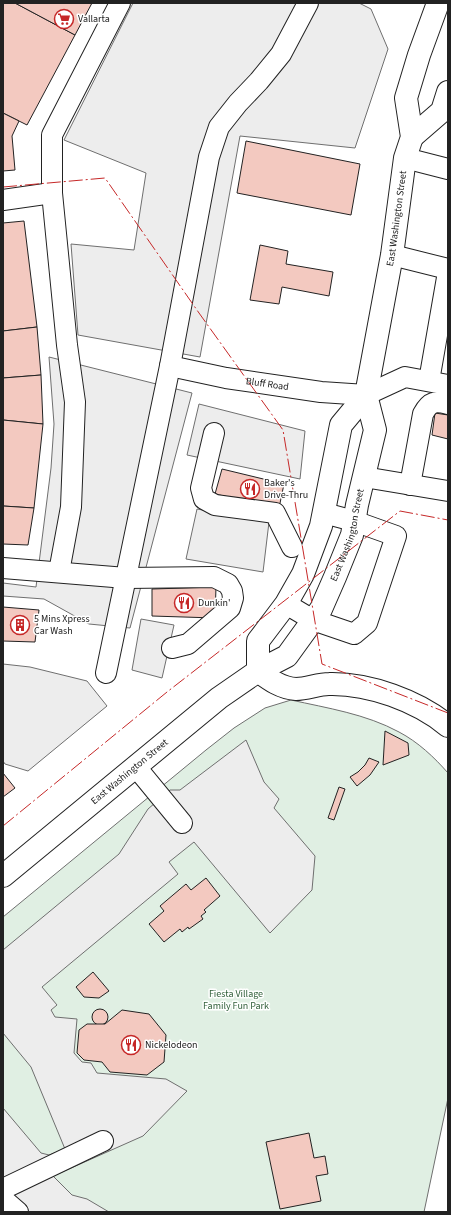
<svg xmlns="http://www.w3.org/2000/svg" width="451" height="1215" font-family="'Source Sans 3',sans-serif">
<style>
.green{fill:#e0efe3;stroke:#6f6f6f}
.parking{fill:#ededed;stroke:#6f6f6f}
.building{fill:#f3c9c0;stroke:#222}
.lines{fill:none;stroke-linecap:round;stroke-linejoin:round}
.minor-casing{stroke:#222;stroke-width:22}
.major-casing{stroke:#222;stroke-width:24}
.highway-casing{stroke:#222;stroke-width:24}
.minor{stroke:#fff;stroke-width:20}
.major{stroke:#fff;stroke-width:22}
.highway{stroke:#fff;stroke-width:22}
.power{stroke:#c62828;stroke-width:1;stroke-dasharray:14 3 2 3;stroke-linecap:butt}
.labels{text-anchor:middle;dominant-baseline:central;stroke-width:3;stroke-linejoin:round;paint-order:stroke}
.poi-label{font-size:10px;fill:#222;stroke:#fff;text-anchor:start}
.street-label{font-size:10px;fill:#222;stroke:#fff}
.park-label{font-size:10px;fill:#2f5e38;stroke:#fff}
</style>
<rect width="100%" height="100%" fill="#fff"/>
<!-- green -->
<path class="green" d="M291,700C327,708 366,714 399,732C418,742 434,757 448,773V1098L424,1212H3V917L206,750L234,728L265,708Z"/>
<!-- parking -->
<g class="parking">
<path d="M133,3H359L371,9L388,49L355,148L240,136L200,357L78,335L71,244L134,250L146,173L64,140Z"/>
<path d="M49,357L192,393L130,628L89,624L44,599L3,596V583L36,587L51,468L54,424Z"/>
<path d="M199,404L305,431L300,479L187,455Z"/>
<path d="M197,509L269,522L263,572L186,559Z"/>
<path d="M141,619L174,625L162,678L132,670Z"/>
<path d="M3,664L30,667L87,681L107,706L28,771L5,764L3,761Z"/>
<path d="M246,740L264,782L279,799L274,808L315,856L312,890L270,933L194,842L169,862L178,874L42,987L57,1005L51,1010L55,1017L77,1019L74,1053L82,1062L91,1063L97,1073L166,1079L187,1091L143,1136L53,1176L72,1195L87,1199L109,1212H8L19,1200L3,1185V1108L41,1153L49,1155L65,1149L31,1067L3,1033V950L119,854L148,809L170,790H180Z"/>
</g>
<!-- building -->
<g class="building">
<path d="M3,3H15L75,35L27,125L3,113Z"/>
<path d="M15,3H92L75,35Z"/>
<path d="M3,113L19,121L12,136L15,170L3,171Z"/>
<path d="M246,141L360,164L351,215L237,193Z"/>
<path d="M24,221L37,327L3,331V223Z"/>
<path d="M260,245L288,251L286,264L333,272L329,296L282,287L279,304L250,300Z"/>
<path d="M37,327L41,375L3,378V331Z"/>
<path d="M41,375L43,424L3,420V378Z"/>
<path d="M435,413L448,415V439L432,435Z"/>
<path d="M3,420L43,424L34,508L3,506Z"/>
<path d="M222,469L284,484L279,508L215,494Z"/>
<path d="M3,506L34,508L28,545L3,544Z"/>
<path d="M216,587L215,618L152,616V589Z"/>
<path d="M3,607L39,610L35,642L3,641Z"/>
<path d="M385,731L408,743L409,755L383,765Z"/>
<path d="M369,758L379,762L370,775L357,786L350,777L358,772L365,765Z"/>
<path d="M3,773L15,788L3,797Z"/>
<path d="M339,787L345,789L334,820L328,818Z"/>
<path d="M206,878L220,896L204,910L206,912L201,916L203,919L189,929L188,927L182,932L180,929L164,942L149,924L164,911L160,906L186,884L191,890Z"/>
<path d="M93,972L109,991L99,998L84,997L76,987Z"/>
<circle cx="100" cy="1017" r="8"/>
<path d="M122,1010L149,1014L166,1035L164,1062L147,1075L110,1072L102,1062L84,1060L77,1053L79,1030L87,1024H105Z"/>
<path d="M309,1133L314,1158L325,1156L328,1174L316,1176L321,1201L280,1209L266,1142Z"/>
</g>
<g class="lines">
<!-- minor casing -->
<g class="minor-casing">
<g id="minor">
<path d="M405,158L448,169"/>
<path d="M3,200L52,193"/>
<path d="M392,255L448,269"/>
<path id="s1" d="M170,366L226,378L321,392L366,395L405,377L448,385"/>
<path d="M429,381L448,272"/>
<path d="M214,433L201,488L204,499L215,505L275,513L292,547"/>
<path d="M364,477L448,491"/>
<path d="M410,485L423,414C430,401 435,401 448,404"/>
<path d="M3,568L126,578L214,577L228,584L232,591L233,598L230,608L188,644L172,648"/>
<path d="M59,572L71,507L75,402L67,345L52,193V135L120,3"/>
<path d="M286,604L313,620L354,634L367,623L396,536L354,521L324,513"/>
<path d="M106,673L170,366L209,157L219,127L238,103L259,81L281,54L308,3"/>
<path d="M136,767L182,823"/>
<path d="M3,1189L103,1141"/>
<path d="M3,1199L18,1212"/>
</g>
</g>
<!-- major casing -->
<g class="major-casing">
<g id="major">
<path d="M412,137L442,111L448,92"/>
<path d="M258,671V641L286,604L303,574L321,526L341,425L366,395"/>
<path id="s2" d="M3,876L219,698L258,671L287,656L321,609L335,577L352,535L357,505L375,430L366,395L392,255L405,158L412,137L406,98L419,55L438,3"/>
</g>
</g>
<!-- highway casing -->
<g class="highway-casing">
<path id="highway" d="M258,671C270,680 281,688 296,689C307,689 318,684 329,684C369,683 418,701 448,726"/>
</g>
<!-- minor -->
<use href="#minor" class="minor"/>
<!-- major -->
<use href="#major" class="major"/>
<!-- highway -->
<use href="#highway" class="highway"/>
<!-- power -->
<g class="power">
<path d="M3,187L105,178L199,313L283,430L322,664L448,713"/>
<path d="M3,826L167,692L400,511L448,520"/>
</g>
</g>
<!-- icons -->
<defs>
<g id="supermarket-ring" transform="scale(1)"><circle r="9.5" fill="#fff" stroke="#c62828" stroke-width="1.5"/><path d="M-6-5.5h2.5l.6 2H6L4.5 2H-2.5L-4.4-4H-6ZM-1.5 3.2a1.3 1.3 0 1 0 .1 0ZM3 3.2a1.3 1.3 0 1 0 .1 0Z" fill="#c62828"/></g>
<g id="restaurant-ring" transform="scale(1)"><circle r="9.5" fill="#fff" stroke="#c62828" stroke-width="1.5"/><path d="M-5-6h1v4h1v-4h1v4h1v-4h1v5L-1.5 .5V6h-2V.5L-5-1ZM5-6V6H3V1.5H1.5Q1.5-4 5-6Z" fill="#c62828"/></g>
<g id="building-ring" transform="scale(1)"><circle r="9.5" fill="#fff" stroke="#c62828" stroke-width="1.5"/><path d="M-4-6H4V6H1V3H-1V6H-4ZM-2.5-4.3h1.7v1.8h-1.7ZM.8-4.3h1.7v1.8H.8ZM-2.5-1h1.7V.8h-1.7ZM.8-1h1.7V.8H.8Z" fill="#c62828"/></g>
</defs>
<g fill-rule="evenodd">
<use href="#supermarket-ring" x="64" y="19"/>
<use href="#restaurant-ring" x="250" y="489"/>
<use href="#restaurant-ring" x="184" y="603"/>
<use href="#building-ring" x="20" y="625"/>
<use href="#restaurant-ring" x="131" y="1045"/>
</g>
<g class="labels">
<!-- poi labels -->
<g class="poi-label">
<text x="78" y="19">Vallarta</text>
<text x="264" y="483">Baker's<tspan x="264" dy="12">Drive-Thru</tspan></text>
<text x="198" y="603">Dunkin'</text>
<text x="34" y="619">5 Mins Xpress<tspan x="34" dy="12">Car Wash</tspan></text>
<text x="145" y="1045">Nickelodeon</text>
</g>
<!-- street labels -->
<g class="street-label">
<text stroke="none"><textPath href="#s2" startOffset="821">East Washington Street</textPath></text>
<text stroke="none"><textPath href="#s1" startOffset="99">Bluff Road</textPath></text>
<text stroke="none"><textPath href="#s2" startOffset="497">East Washington Street</textPath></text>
<text stroke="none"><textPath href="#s2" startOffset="164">East Washington Street</textPath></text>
</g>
<!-- park labels -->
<g class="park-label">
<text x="236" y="994">Fiesta Village<tspan x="236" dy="12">Family Fun Park</tspan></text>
</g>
</g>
<!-- border -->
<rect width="451" height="1215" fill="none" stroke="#222222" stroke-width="8"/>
</svg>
